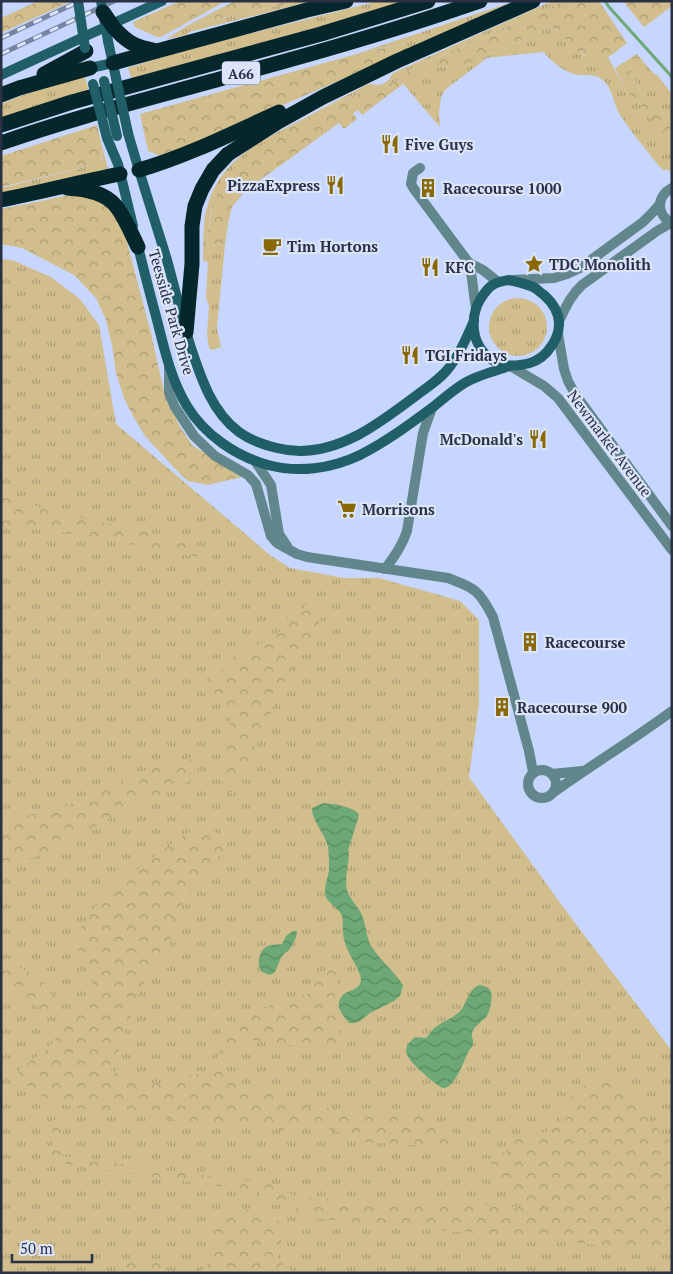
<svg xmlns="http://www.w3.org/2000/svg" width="673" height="1274" font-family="'PT Serif',serif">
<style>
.grass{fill:url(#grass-tufts)}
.forest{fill:url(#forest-crowns)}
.water{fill:url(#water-waves)}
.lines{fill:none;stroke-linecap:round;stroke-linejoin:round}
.stream{stroke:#6ea876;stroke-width:3}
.street{stroke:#61868c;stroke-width:10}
.secondary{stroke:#205f68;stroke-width:10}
.highway{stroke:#05272b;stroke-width:15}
.rail-casing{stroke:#7884a1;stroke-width:5}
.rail{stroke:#dbe4f8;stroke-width:3;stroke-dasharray:9;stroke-linecap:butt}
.secondary-bridge{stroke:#205f68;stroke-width:10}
.highway-bridge{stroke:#05272b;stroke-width:15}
.labels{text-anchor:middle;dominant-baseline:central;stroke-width:4.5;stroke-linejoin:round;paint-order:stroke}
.shield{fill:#dbe4f8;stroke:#5e677a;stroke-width:1}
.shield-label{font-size:14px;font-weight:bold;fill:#293144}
.poi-label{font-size:15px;font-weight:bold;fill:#293144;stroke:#dbe4f8;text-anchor:start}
.street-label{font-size:15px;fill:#293144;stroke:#dbe4f8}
</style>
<defs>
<pattern id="grass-tufts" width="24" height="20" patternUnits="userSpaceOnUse" patternTransform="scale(1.25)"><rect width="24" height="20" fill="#d2be8d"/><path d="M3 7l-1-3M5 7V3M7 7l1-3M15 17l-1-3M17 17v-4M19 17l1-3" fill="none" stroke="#aa9b75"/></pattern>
<pattern id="forest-crowns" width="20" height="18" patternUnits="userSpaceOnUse" patternTransform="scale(1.25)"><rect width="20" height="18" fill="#d2be8d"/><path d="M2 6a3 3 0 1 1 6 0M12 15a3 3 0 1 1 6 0" fill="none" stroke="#aa9b75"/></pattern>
<pattern id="water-waves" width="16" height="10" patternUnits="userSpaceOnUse" patternTransform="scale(1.25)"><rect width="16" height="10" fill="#6ea876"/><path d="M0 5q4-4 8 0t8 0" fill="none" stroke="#5a8962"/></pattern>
</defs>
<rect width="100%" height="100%" fill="#c6d6fe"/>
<!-- grass -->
<g class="grass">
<path d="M291,1H313L189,32L187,35L167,39L168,38L188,25L286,4Z"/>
<path d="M379,1H410L132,80L128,68L184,50Z"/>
<path d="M552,1H564L405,72L407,77L443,66L448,68H461L552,26L584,56L600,59L608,57L625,89L672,140V172L666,169L664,171L659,166C645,148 630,131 619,113C613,103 613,89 604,81C596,74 589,75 579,75C567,74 550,61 544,52L487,58L446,89L441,97L439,113L440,127L400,80L366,90L345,100L338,102L291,127L221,187L211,211L206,244L225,245L217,328L221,347L212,350L209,348L207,334L209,307L206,297L208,262L203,261C204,242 202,223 208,204C222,158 261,141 301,120C323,108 346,96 368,84C382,86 386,85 393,73Z"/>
<path d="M506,4L507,7L410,50L406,43L353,55Z"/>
<path d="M637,54L653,73L657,75L672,94V122L661,111L651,110L644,98L626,61Z"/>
<path d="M84,74L89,91L1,120V104L35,90Z"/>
<path d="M102,150H103L109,173L1,194V188L101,163L102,160Z"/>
<path d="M1,259L12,260L51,277L80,299L99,325L116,424L270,555L290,568L344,578H379L460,601L479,620V704L469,777L569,915L672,1051V1273H1Z"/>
<circle cx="518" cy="327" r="29"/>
</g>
<!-- forest -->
<g class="forest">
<path d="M38,1L70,2L1,33V18Z"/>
<path d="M180,1H226L161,37H157L135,27L133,22Z"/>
<path d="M235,1H291L286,4L188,25Z"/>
<path d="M564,1H599L627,43C621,47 614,54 608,57C585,67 567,39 552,26L461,68L455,70L443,66L407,78L405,72Z"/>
<path d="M623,1H672V6L644,27Z"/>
<path d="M407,43L410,50L163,157L148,151L140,114L353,55Z"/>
<path d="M626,61L644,98L651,110L661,111L672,122V142L625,89L615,68Z"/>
<path d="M400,80L403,84L362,115L358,110L353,113L357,119L344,129L339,123L245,191L232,207L228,224L225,245L206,244C209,225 211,206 220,188C239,151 302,121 338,102L345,100L366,90Z"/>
<path d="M97,125L103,150L102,151L101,163L1,187V156Z"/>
<path d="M84,194L112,209L124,231L151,333L163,387L179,425L192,445L242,477L208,485L188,481L180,474L145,436L133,416L124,398L116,373L112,346L106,320L96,298L74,275L22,248L1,244V209L70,195Z"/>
<path d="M1,497L90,520L133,528L203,548L215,560L69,533L1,525Z"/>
<path d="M309,603H318L322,616L311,641L283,686L249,759L239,783L231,794L222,786L224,771L225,747L230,734L231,716L224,706L213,702L202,690L210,673L218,675L228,660L261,643L276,637L289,617L299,612Z"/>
<path d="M189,758L198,766L196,778L132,807L41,855L19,863L1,861V818L28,815L70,804L120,781L157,766L174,764Z"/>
<path d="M206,827L219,834L225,849L183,904L170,924V944L141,988L111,1071L130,1078L166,1086L181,1081L187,1075L209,1073L219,1053L224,1038L265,1007L308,994L327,967L333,961L338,974L335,998L340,1019L338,1045L303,1047L240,1039C231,1050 225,1061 222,1075L239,1085L246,1087L279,1095L310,1106L353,1110L398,1116L423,1115L444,1126L455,1129L454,1142L444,1147L363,1142L329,1129L307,1128L299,1131L191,1123L120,1111L80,1109L44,1098L17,1078L20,1068L44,1052L90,999L93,983V970L75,946L73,936L86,921L109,886L132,874L150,859L194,829Z"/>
<path d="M1,963C27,968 56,981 55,1011L47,1012L17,996L1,990Z"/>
<path d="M596,1077L614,1081L634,1095L649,1119L668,1140L672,1142V1252L300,1217L288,1213L306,1203L302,1198L552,1208L508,1195L490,1180L491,1157L508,1151L517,1137L546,1132L559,1125L562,1104Z"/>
<path d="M53,1119L64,1123L61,1156L278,1185L281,1190L295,1196V1202L275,1205H263L259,1192L51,1162Z"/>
<path d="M249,1210L270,1211L281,1224V1242L277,1255L283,1265L295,1273H197L207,1267C208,1261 210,1257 212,1251C216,1241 212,1229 210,1218L217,1213Z"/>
<path d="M137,1259L155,1261L169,1272L172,1273H117L118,1268Z"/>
</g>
<!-- water -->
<g class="water">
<path d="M323,803C334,804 351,806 359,814L358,819L348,850L349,852C349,865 344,877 347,890C350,900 357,905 361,913C366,923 366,937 371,946C380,960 394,971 403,985L400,996L394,1001L370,1013L360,1021L354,1023H349C343,1016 334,1005 342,996C347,989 365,991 360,975C355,961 344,949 343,933C342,927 344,920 341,914C337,907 329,904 326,897C323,888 328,878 329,870C329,863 329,854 328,847C325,833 312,822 312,808Z"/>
<path d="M293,931H297C297,937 293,945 289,950C286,953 285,952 283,955C277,962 279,972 270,975C269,975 263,972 262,972C256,966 259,951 266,947C271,944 277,945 282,944L287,935Z"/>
<path d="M480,985C484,986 488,987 490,990C494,996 490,1010 487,1016C483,1021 474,1026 472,1033C471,1037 474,1040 473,1044C472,1049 472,1046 469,1051C464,1059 456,1087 444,1088C440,1088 427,1077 423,1073C418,1069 408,1059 406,1052C406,1050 407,1047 407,1045L415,1037L426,1038C430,1034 432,1029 437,1026C445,1020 454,1018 461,1010C467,1002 470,987 480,985Z"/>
</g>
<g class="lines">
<!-- stream -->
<path class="stream" d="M605,1L609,7L672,77"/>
<!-- street -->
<g class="street">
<path d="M420,168L413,173L411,184L414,189L469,263C473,278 473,293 476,308"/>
<path d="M672,188C656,196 656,215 672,223"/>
<path d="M469,263L483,270L498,282"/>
<path d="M512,280L554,278L567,274L580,268L643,222L652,213L660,204"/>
<path d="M559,321C566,307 571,295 582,285L657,231L671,223"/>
<path d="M558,334L564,369L568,381L575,394L672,526"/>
<path d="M169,367V393L175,407L194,436L215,456L248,475L256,484L271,536L277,543L297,554L307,557L448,578C475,588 479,590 493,617L529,751L533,772"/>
<path d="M512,367L544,386L558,398L672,550"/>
<path d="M255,461L271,485L279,534L287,546"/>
<path d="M385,569C394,557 402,546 407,531L423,433L432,408"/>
<circle cx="542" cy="784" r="14"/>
<path d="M552,774L582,771"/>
<path d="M554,792C593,764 633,740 672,711"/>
</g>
<!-- secondary -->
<g class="secondary">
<path d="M108,41L116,78"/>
<path d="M90,68L113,63"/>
<path d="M1,75L162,1"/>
<path d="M128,133C140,175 154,218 167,260C175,289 182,319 191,348C201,378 212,412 239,432C250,440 264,445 277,448C304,455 333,448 358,435C379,424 398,409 417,395C429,386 443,377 451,365C461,352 467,336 474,321"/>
<path d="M107,138L118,164L133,226"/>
<path d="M137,242C143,268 150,294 157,320C164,348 171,380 187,406C204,434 235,456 268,465C298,473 331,469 360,455C386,442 410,424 433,407C443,399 452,391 463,384C474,376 496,371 509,366"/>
<path d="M509,280C517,282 527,284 535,288C538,290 541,293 544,295C563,312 564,332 547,352C540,360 531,364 520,365C481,371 462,329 481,298C484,294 487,289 491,286C496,282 503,281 509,280Z"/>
</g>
<!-- highway -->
<g class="highway">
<path d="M121,35C132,45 138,47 153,50"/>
<path d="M113,63L307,10L346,1"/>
<path d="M44,74L86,51"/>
<path d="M1,95L19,88L90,68"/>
<path d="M1,125L72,102L321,34L428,1"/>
<path d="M1,143C78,116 156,97 234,75C317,53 399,29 480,1"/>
<path d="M139,170C187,156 233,133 279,112"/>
<path d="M67,188C84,189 104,192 115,205C124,215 132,235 138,247"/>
<path d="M1,200C41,192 80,182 120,174"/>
<path d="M186,332L192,264V226L195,206L202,189L213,170L228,154L278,122L323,97L397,61L533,1"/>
</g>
<!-- rail casing -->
<g class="rail-casing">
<g id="rail">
<path d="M1,38L80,1"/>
<path d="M1,54L114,1"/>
</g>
</g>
<!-- rail -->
<use href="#rail" class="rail"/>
<!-- secondary-bridge -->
<g class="secondary-bridge">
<path d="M78,1L85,48"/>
<path d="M101,1L108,41"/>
<path d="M116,78L128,133"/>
<path d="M104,81L117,136"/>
<path d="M93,84L107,138"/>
</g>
<!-- highway-bridge -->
<path class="highway-bridge" d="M103,12L114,28L121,35"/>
</g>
<!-- icons -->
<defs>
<g id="restaurant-bare" transform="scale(1.5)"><path d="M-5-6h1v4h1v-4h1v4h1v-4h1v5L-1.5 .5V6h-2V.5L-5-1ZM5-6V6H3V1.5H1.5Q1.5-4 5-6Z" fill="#886906" stroke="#dbe4f8" stroke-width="2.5" paint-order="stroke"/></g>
<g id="building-bare" transform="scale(1.5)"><path d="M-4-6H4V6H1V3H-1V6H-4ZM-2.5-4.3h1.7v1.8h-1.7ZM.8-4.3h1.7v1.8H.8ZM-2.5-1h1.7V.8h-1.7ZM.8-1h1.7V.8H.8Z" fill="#886906" stroke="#dbe4f8" stroke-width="2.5" paint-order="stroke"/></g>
<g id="cafe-bare" transform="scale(1.5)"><path d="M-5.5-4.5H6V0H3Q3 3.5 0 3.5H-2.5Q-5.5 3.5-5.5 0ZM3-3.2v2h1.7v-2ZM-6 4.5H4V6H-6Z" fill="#886906" stroke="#dbe4f8" stroke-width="2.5" paint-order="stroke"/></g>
<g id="sight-bare" transform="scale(1.5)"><path d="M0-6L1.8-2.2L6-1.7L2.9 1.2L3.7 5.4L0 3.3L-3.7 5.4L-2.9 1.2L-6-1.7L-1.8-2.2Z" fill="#886906" stroke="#dbe4f8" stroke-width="2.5" paint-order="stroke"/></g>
<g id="supermarket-bare" transform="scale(1.5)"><path d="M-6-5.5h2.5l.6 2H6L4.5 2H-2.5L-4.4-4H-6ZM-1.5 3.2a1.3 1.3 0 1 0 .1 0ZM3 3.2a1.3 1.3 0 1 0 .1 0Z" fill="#886906" stroke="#dbe4f8" stroke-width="2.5" paint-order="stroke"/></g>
</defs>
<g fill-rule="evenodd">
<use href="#restaurant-bare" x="390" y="144"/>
<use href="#restaurant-bare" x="335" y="185"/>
<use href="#building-bare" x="428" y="188"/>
<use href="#cafe-bare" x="272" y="246"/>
<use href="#sight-bare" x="534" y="264"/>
<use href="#restaurant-bare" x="430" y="267"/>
<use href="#restaurant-bare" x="410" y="355"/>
<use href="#restaurant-bare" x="538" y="439"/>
<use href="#supermarket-bare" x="347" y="509"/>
<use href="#building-bare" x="530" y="642"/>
<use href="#building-bare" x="502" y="707"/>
</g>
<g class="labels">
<!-- shield labels -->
<rect class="shield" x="222" y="61.5" width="38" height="23" rx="4"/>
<g class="shield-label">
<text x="241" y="73">A66</text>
</g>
<!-- poi labels -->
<g class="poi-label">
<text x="405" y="144">Five Guys</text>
<text x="320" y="185" text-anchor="end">PizzaExpress</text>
<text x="443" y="188">Racecourse 1000</text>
<text x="287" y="246">Tim Hortons</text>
<text x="549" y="264">TDC Monolith</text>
<text x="445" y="267">KFC</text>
<text x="425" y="355">TGI Fridays</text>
<text x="523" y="439" text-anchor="end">McDonald's</text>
<text x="362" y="509">Morrisons</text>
<text x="545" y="642">Racecourse</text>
<text x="517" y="707">Racecourse 900</text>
</g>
<!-- street labels -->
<g class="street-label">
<text transform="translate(172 312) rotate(74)">Teesside Park Drive</text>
<text transform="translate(610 443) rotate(53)">Newmarket Avenue</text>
</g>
</g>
<!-- border -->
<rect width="673" height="1274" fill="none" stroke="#293144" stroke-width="5"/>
<!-- scale -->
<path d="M12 1254v8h80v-8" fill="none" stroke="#293144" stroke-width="2.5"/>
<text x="20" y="1254" font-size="15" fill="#293144" stroke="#dbe4f8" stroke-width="4" paint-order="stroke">50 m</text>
</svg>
